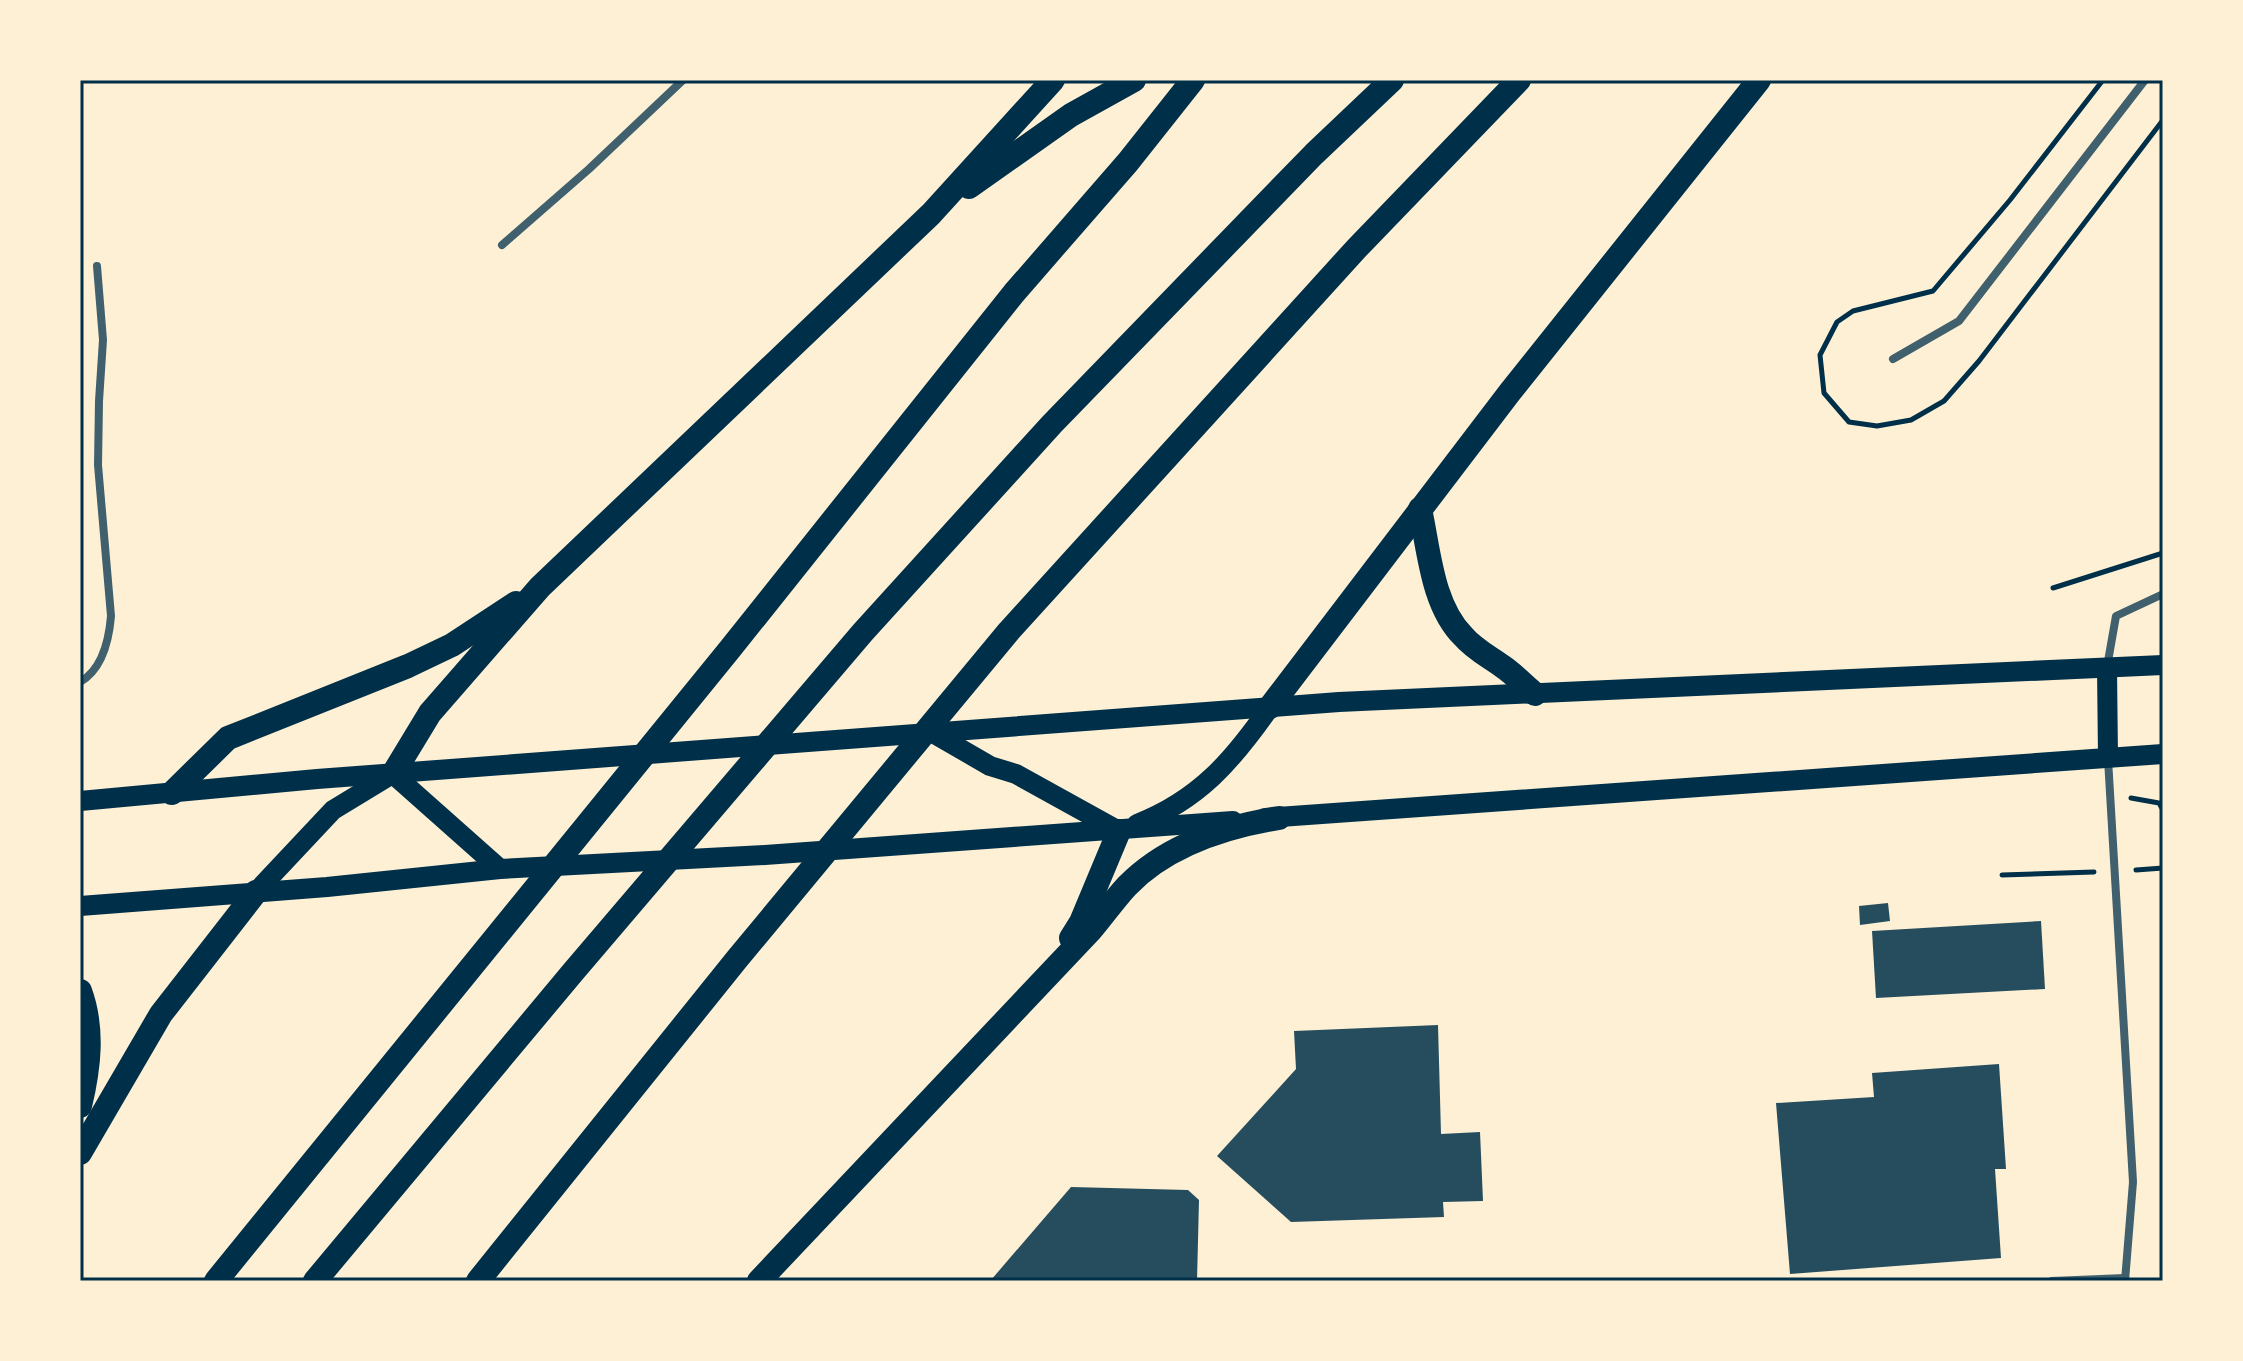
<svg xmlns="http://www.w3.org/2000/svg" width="2243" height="1361" font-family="'IBM Plex Sans',sans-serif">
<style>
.building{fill:#264d5e}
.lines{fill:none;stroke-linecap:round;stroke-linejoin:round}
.path{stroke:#003049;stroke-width:5}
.minor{stroke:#3f606c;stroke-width:8}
.primary{stroke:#003049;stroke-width:20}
.motorway{stroke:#003049;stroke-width:24}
.neatline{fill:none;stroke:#003049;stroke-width:3}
</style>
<rect width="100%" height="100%" fill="#fdf0d5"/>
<!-- building -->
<g class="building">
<path d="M1888,903L1890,921L1860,925L1859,906Z"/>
<path d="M2041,921L2045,989L1876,998L1872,931Z"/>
<path d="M1438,1025L1441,1134L1480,1132L1483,1201L1443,1202L1444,1217L1291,1222L1217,1156L1296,1069L1294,1031Z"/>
<path d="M1999,1064L2006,1169H1995L2001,1258L1790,1274L1776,1103L1874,1097L1872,1073Z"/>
<path d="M1071,1187L1188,1190L1199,1200L1197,1281H993L991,1280Z"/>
</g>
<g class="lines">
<!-- path -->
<g class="path">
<path d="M2103,80L2010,200L1933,291L1853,311L1837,322L1820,355L1824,393L1849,422L1877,426L1911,420L1944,401L1979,361L2163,120"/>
<path d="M2053,588L2163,553"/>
<path d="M2131,798L2159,803L2163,810"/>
<path d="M2136,870L2163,868"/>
<path d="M2002,875L2094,872"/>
</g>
<!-- minor -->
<g class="minor">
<path d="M502,245L589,169L683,80"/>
<path d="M1893,359L1959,321L2145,80"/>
<path d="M2107,667L2116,616L2163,594"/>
<path d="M80,682C103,669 109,640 111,616L98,465L99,401L103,340L97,266"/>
<path d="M2108,759L2133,1182L2125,1281"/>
<path d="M2052,1281L2125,1278"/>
</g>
<!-- primary -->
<g class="primary">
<path d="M2107,668L2108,757"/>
<path d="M933,733L990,766L1016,774L1119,831"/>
<path d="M393,774L500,869"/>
<path d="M80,801L317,779L1339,702L2163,665"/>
<path d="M1265,818L2163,754"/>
<path d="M1137,824C1199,800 1233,760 1270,707"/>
<path d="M256,892L333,810L389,776"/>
<path d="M80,906L327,887L500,869L765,855L1233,821"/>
</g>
<!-- motorway -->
<g class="motorway">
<path d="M969,187L1071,115L1134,80"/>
<path d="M1420,509C1429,550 1432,605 1463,636C1474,649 1488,656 1502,666C1514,674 1524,685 1535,694"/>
<path d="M1270,707L1510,392L1759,80"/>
<path d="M393,774L430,713L540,587L931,214L1053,80"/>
<path d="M172,793L228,738L408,666L452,645L516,603"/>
<path d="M1071,938L1081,922L1119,831"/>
<path d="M80,991C94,1029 89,1068 80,1106"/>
<path d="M80,1153L161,1014L256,892"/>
<path d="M216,1281L730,649L1014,293L1128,162L1193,80"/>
<path d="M315,1281L573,972L863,632L1052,424L1314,154L1392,80"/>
<path d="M478,1281L737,959L1009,631L1357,248L1519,80"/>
<path d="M759,1281L1091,930C1103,916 1114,900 1127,886C1167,845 1223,827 1279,818"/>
</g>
</g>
<!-- border -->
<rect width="2243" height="1361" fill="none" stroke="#fdf0d5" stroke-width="164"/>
<rect x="82" y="82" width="2079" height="1197" class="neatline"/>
</svg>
